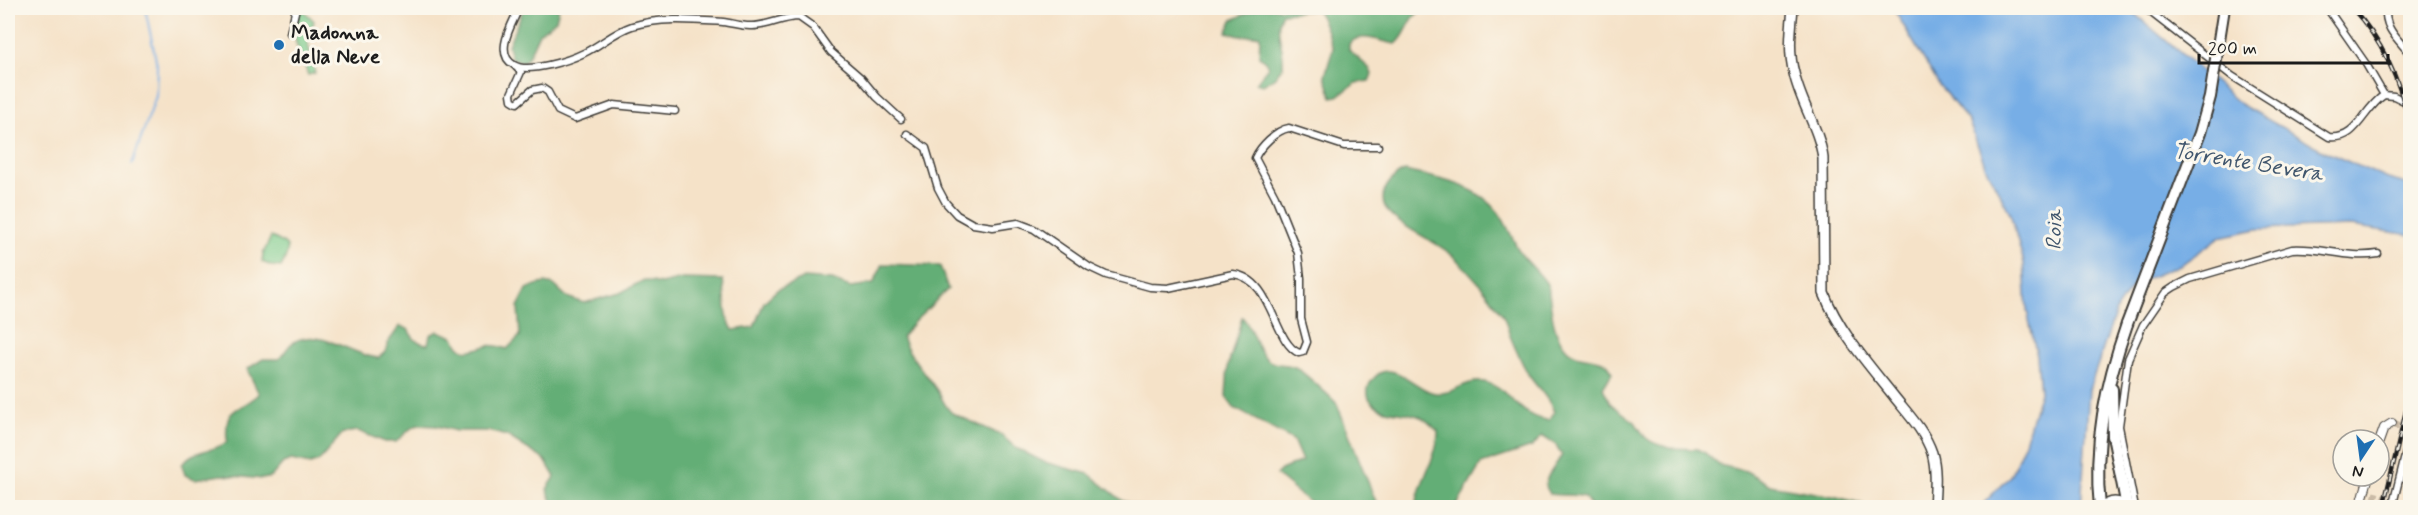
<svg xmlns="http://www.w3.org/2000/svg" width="2418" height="515" font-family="Mynerve,sans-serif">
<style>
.green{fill:#7aca8a;stroke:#4b7353;stroke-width:1.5}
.forest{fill:#63ae76;stroke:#406549;stroke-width:1.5}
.water{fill:#77aee6;stroke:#4a6581;stroke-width:1.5}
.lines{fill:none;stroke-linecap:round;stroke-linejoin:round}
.stream{stroke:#77aee6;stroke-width:2}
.minor-tunnel{stroke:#cabaa6;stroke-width:6;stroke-dasharray:6 3;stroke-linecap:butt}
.tertiary-tunnel{stroke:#cabaa6;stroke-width:8;stroke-dasharray:8 4;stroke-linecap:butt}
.minor-casing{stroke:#3d3a36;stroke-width:9}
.tertiary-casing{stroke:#3d3a36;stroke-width:10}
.primary-casing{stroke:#3d3a36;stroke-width:12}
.motorway-casing{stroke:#3d3a36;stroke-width:14}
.minor{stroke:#fff;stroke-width:6}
.tertiary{stroke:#fff;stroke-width:8}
.primary{stroke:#fff;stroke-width:9}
.motorway{stroke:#fff;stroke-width:10}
.rail-casing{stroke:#1c1c1c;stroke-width:4.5}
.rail{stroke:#fbf7ec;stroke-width:2;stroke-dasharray:7;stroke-linecap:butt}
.motorway-bridge-casing{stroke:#3d3a36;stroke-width:14;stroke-linecap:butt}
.motorway-bridge{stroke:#fff;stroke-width:10}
.poi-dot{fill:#1f6fb2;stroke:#fbf7ec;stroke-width:2}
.labels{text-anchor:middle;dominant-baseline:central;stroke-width:6;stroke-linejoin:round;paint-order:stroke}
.poi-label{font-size:21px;font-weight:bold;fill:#1c1c1c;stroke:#fbf7ec;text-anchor:start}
.water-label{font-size:22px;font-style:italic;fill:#40566d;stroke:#fbf7ec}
</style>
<rect width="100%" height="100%" fill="#fbf7ec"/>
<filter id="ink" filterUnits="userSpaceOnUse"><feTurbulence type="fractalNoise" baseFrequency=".0167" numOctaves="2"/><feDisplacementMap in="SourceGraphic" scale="12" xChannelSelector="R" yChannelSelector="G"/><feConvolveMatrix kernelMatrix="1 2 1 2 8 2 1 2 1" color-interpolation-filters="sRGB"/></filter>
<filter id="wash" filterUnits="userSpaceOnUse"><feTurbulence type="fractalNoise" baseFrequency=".008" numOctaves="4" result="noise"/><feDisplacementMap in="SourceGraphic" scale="24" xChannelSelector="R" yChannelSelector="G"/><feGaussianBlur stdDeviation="1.35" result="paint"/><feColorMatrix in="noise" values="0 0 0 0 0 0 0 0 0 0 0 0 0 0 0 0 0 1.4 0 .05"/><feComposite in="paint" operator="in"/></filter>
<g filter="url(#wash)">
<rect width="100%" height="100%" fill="#f5e2c8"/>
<!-- green -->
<g class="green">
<path d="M302,9L314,21L308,44L315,73L308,75C298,44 290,46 299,11Z"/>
<path d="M271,237C291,246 291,247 281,267L272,266L262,262L263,254Z"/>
</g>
<!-- forest -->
<g class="forest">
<path d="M524,8H559L556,20L539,33L528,57L523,62L511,58L508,45Z"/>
<path d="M1258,8H1426C1407,16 1409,34 1396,44C1381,42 1360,31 1349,44V50L1369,68L1372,74L1369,81L1356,83L1338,96L1332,97L1325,76L1333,48C1328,37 1324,18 1316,10L1282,13C1273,30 1285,47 1283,66L1275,77L1263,85L1256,83L1268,67L1265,60L1259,56L1260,35L1239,36L1227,32L1232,20Z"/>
<path d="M1405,171C1439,179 1478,184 1499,213C1508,226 1513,241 1521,254C1528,263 1543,276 1548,286C1549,289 1549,295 1550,299C1552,315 1554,334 1565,347C1578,364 1607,351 1612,373L1603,388L1611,404L1635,422L1645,437L1652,442L1669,448L1697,449L1705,453L1719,465L1746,471L1770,485L1833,496L1860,503L1867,507H1591L1585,497C1573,494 1562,496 1550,494L1545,485L1548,476L1562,455L1556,445L1542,436L1532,447L1481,464L1456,507H1416C1418,481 1438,459 1438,431C1433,427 1429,422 1424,419C1410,409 1384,416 1372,402C1365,395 1367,385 1374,378C1391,358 1414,387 1431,392C1451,399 1466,376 1488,383C1511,391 1522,420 1549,420L1554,412C1549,397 1536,387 1528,374C1522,363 1515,348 1510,336C1507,328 1506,318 1500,311C1488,293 1471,273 1455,258C1439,241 1394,226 1385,207C1378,192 1392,176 1405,171Z"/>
<path d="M883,264L940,266L948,289L914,322L902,337C910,358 924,371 936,389C942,397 944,406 952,413L1001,435L1016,448L1044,462L1089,474L1123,501L1142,507H550L552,501L547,489L555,477L545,460L509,437L490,431H456L437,426L418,425L410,429L396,442H385L358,431L349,432L341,435L319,461L310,464L291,460L283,463L271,477L263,479L222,475L195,479L185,475L182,465C192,448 212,453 227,442C224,404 236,415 259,394L247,369L263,359H279C283,355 287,348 291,344C316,324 352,356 378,358L385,352L389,341L400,326L408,329C413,339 417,343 428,344L430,335L438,331L454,337C462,357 471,350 487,346C493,344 501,347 507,349L520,336L518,307L527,289L536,285L545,283L554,285L567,297L584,303L620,293L644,280L661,284L682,279L723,280C726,297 724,316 733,330L754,327L764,302L777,290L804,278L832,280L850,287L873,284Z"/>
<path d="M1242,317C1254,328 1254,349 1268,360C1276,366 1286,363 1295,367C1301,370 1332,398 1337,404L1378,507H1315L1276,475L1281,470L1302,461L1293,440L1234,408L1226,397L1228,366Z"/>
</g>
<!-- water -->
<path class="water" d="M1893,8H2128L2240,104L2324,151L2388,179L2410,185V235L2351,226L2257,229L2220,237L2182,264L2134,284L2117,308L2089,390L2081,507H1980L2010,476L2025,442L2040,392L2037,356L2027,311L2024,263L2010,213L1986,168L1969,122L1939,85Z"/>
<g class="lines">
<!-- stream -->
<path class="stream" d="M132,164L156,96L157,65L145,8"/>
</g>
</g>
<g filter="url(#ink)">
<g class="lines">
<!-- minor-tunnel -->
<path class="minor-tunnel" d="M2364,492L2394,500"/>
<!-- tertiary-tunnel -->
<path class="tertiary-tunnel" d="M2392,423L2410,430"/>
<!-- minor casing -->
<g class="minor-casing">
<g id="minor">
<path d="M519,8C513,23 493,53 514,65C528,74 570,60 584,53C601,45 614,32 632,26C660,17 693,20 723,22C732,23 741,26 750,26C766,27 782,17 799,17L813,27L831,52L861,78L877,97L901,119"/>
<path d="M2145,8L2232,76L2329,137C2357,141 2362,110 2384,95"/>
<path d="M2327,8L2366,64L2384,95"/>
<path d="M2386,8C2384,29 2398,39 2410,54"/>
<path d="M290,33L296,8"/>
<path d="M516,67L521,72L511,94L512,100L517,103L532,90L542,88L548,92L558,111L575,119L614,105L675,111"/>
<path d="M2384,95L2394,96L2410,104"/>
<path d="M907,134L926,148L938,188L946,203L957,215L973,224L993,227L1018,223L1034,229L1089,267L1106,275L1150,287L1168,288L1233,274C1273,278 1273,342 1299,353L1303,352L1307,342L1301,319V278L1298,253L1275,196L1255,158C1260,147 1276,130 1289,128L1344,146H1378"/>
<path d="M2135,508L2119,426L2128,359L2143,325L2165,293L2174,287L2190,279L2292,249C2322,247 2348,259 2378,254"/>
<path d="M2392,508L2410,436"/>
</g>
</g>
<!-- tertiary casing -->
<g class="tertiary-casing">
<g id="tertiary">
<path d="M2379,442L2384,428L2392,423"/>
<path d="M2360,508L2369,476"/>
</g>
</g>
<!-- primary casing -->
<g class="primary-casing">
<g id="primary">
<path d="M1793,8C1791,29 1788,52 1794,73C1800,102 1819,128 1823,158L1824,293C1839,332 1870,366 1896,399C1909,415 1925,432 1932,453C1937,470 1935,489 1934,508"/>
<path d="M2103,508C2110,500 2119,500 2127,508"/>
</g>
</g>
<!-- motorway casing -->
<g class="motorway-casing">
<g id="motorway">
<path d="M2112,389L2113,436L2127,507"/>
<path d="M2100,508C2093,444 2106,384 2127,324"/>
</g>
</g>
<!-- minor -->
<use href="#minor" class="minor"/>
<!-- tertiary -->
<use href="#tertiary" class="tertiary"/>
<!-- primary -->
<use href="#primary" class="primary"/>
<!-- motorway -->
<use href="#motorway" class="motorway"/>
<!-- rail casing -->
<g class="rail-casing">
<g id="rail">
<path d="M2352,8C2382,40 2401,83 2410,127"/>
<path d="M2383,508L2410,394"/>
</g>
</g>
<!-- rail -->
<use href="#rail" class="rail"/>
<!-- motorway-bridge casing -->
<g class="motorway-bridge-casing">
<path id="motorway-bridge" d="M2127,324L2200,133L2210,97L2224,8"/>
</g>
<!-- motorway-bridge -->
<use href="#motorway-bridge" class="motorway-bridge"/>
</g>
</g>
<!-- markers -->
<circle class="poi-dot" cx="279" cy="45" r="6"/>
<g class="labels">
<!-- poi labels -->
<g class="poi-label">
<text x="291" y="33">Madonna<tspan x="291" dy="24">della Neve</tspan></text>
</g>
<!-- water labels -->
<g class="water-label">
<text transform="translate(2248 163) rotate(9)">Torrente Bevera</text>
<text transform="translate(2055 230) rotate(-89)">Roia</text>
</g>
</g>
<!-- margin -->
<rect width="2418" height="515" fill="none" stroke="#fbf7ec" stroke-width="30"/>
<!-- north arrow -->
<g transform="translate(2361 458) rotate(193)"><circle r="28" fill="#fbf7ec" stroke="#a29f99" stroke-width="1.5"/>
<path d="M0-4.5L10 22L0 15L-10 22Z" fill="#1f6fb2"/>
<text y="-9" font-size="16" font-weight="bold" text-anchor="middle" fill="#1c1c1c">N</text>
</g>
<!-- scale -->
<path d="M2199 54v9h189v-9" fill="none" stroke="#1c1c1c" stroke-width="3"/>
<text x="2208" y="54" font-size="18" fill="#1c1c1c" stroke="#fbf7ec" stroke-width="4.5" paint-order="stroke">200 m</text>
</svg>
